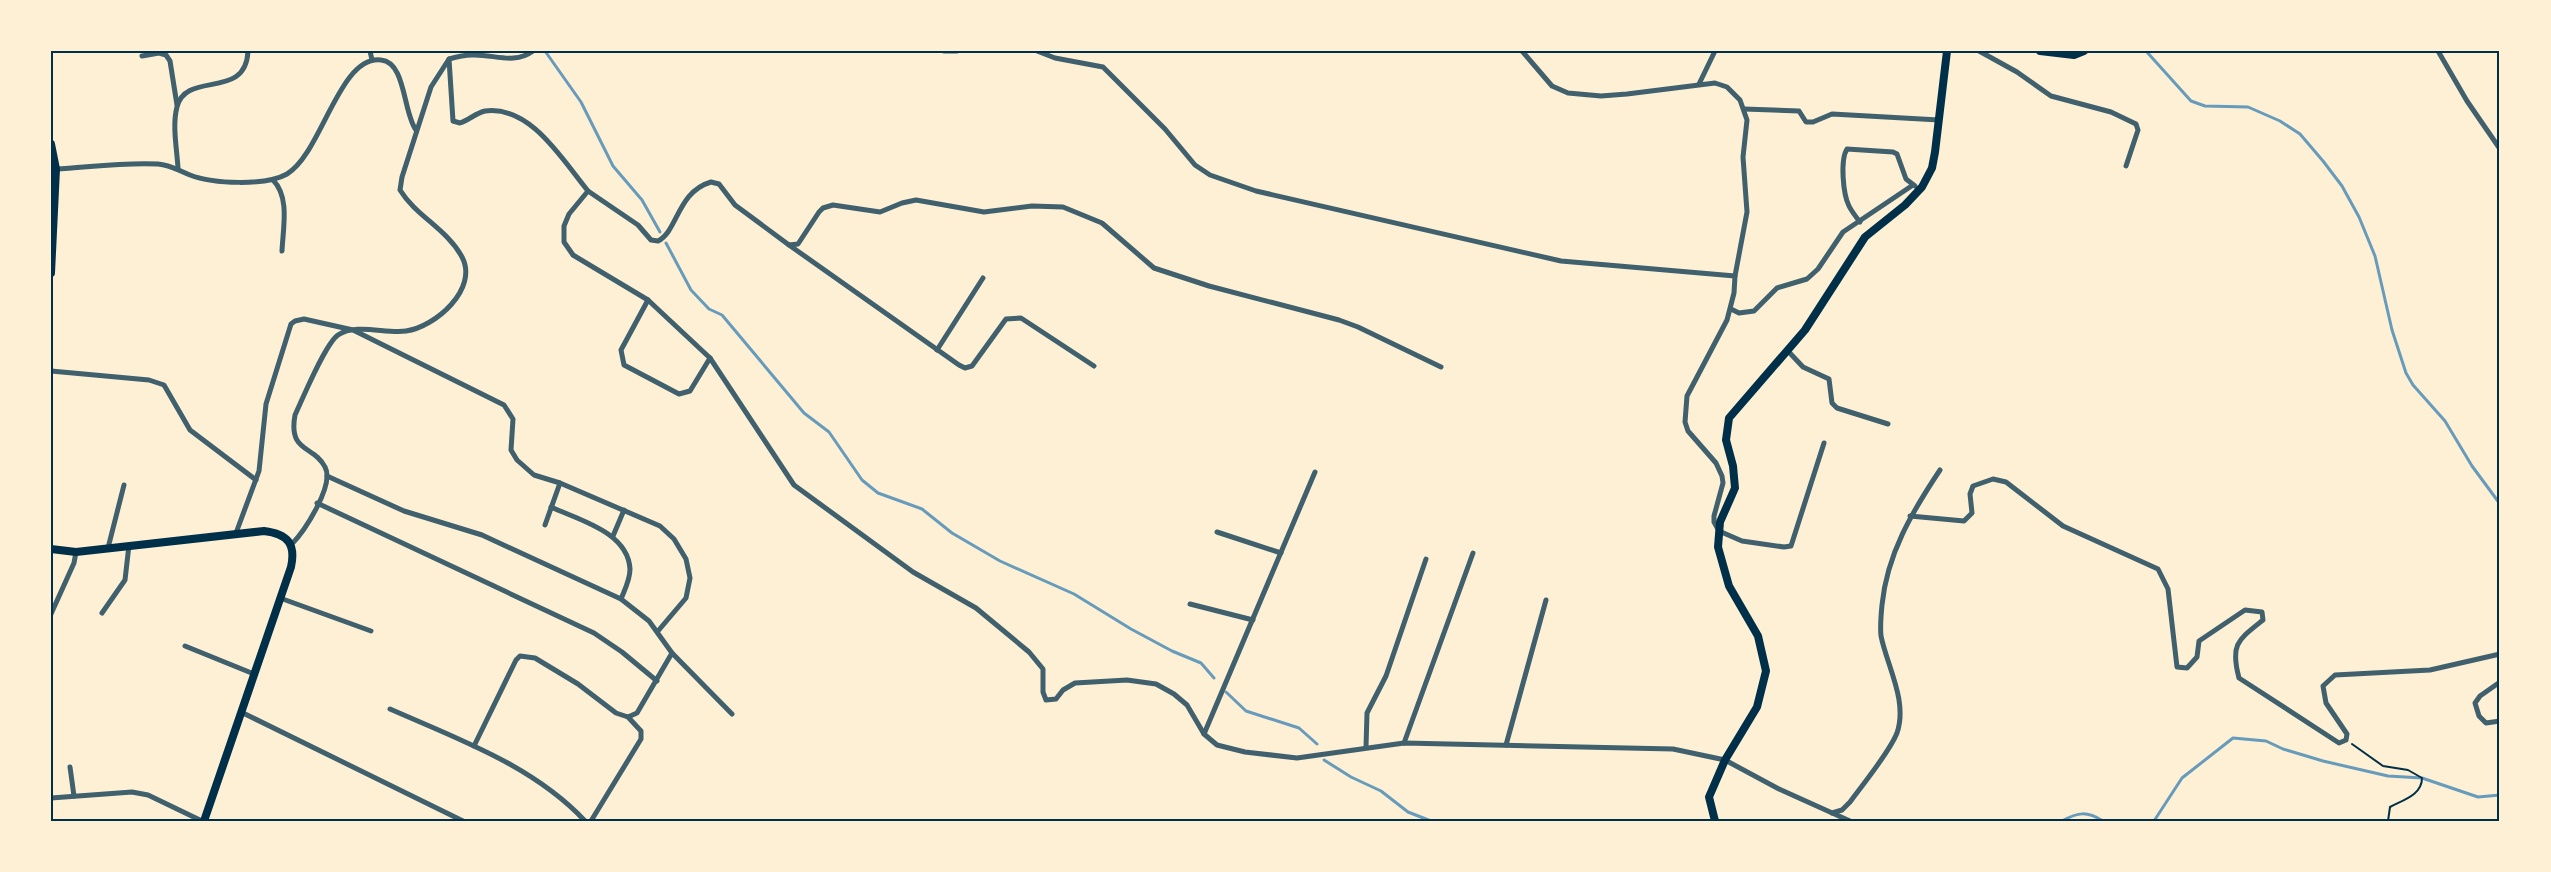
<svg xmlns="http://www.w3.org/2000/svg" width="2551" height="872" font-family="'PT Sans Narrow',sans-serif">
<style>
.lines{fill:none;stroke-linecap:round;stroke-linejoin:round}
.stream{stroke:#669bbc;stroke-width:3}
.path{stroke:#003049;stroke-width:2}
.minor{stroke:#3f606c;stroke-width:5}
.secondary{stroke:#003049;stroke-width:8}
.neatline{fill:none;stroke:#003049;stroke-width:2}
</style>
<rect width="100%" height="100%" fill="#fdf0d5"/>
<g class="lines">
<!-- stream -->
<g class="stream">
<path d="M545,51L581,102L613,166L642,200L660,232"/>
<path d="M2146,51L2191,101L2205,106L2248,107L2280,121L2300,134L2323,161L2342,186L2359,217L2375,256L2392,330L2406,373L2413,385L2445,421L2472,466L2500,504"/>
<path d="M666,243L691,290L709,309L722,315L804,413L829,432L862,480L878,493L922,509L952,533L1000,561L1074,594L1131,629L1172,651L1201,663L1214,678"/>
<path d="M1226,692L1246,711L1299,728L1317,744"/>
<path d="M1324,760L1351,777L1381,791L1408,812L1431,821"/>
<path d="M2062,821C2078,812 2087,811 2103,821"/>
<path d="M2154,821L2182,778L2233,738L2266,741L2283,749L2323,761L2388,776L2422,778L2478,797L2500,795"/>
</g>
<!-- path -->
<path class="path" d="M2352,744L2383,766L2408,770L2422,778C2422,795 2403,800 2390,807L2388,821"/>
<!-- minor -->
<g class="minor">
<path d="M370,51L372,60"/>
<path d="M944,51H957"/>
<path d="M1037,51L1055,58L1103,67L1165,129L1195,165L1210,175L1256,191L1561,261L1735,276"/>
<path d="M1522,51L1552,86L1568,93L1601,96L1627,94L1715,83L1727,87L1740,100L1747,120L1743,157L1747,212L1735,276L1734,293L1727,320L1687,396L1685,422L1688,431L1716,463L1722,476L1723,483L1714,516V522L1719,531L1742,541L1784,547L1791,546L1824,443"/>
<path d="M1979,51L2017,72L2051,96L2111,112L2136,124L2138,130L2126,166"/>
<path d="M2438,51L2467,101L2500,149"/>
<path d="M142,56L159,53L166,55L170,61L177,105"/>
<path d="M449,59L453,121L460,123C469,120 476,113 485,111C531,105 563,161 588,191L569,214L564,226V242L573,255L648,300L710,358L794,485L913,572L976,608L1029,652L1043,669V692L1046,700L1056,699L1063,690L1075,683L1127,680L1156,684L1174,694L1187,705L1204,734L1217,745L1245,752L1297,758L1404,743L1673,749L1725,760L1779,789L1850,821"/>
<path d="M1699,84L1715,51"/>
<path d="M1744,109L1799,111L1806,122H1813L1832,114L1939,120"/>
<path d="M178,168C177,150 172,125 177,107C186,70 246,101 248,51"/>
<path d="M56,169C90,167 125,162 158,164C171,165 179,171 190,175C213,184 266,186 287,174C322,153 339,55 381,60C406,62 403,113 416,130"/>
<path d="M273,180C290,197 283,228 282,251"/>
<path d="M588,191L638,225L651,240L658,241C678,231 677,192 711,182L719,184L735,205L789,245L798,244L819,212L823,208L833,205L880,212L902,203L916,200L984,212L1032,206L1063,207L1102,223L1154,268L1209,286L1339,320L1358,327L1441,367"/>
<path d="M1860,222C1856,217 1852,212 1849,206C1843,194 1840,160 1847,149L1893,152L1897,154L1906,179L1915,186"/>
<path d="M789,245L959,365L965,368L972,366L1006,319L1021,318L1094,366"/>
<path d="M648,300L621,350L624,365L679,394L690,391L710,358"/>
<path d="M1731,309L1739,313L1754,311L1777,288L1807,279L1818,269L1843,232L1913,185"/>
<path d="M937,350L983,278"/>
<path d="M1787,350L1803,367L1829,379L1832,403L1837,408L1888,424"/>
<path d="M51,371L149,380L164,385L190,430L256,480"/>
<path d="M327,476L404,511L482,535L621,599L649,621L672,653L732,714"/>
<path d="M317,503L594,633L622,652L657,681"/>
<path d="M551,507C579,520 628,532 630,569C630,580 625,589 621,599"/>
<path d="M1910,516L1964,521L1972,513L1970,494L1973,486L1993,479L2006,482L2063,526L2158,569L2168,589L2177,667L2187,668L2197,657L2199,641L2245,610L2262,612L2263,620C2238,640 2230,644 2239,678L2339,743L2346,740L2347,734L2326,703L2323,686L2335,675L2430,670L2500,654"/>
<path d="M545,525L560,483"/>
<path d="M1217,532L1281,553"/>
<path d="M236,533L259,471L266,404L291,324L295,321L304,319L353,330L504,405L513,419L511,450L517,460L534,475L560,483L660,526L674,539L686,559L690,578L686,598L658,631"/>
<path d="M613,536L624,510"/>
<path d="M291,545C304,532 335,485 325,467C314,445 288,453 295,415C303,398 325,344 338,335C356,323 386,334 406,331C435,327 479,289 462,257C447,229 416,216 400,190L402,177L431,87L449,59C456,57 464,55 472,55C494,54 514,65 533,51"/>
<path d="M108,548L124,485"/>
<path d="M280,598L371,631"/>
<path d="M1190,604L1253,620"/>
<path d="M102,613L125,580L129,545"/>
<path d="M51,614L74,563L76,552"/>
<path d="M185,646L254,674"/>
<path d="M2500,682L2480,696L2475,703L2479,716L2486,723L2500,721"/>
<path d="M390,709C458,739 534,766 585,821"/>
<path d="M241,712L463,821"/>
<path d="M1204,734L1315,472"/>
<path d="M1404,743L1473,553"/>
<path d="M1506,745L1546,600"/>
<path d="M474,746L516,660L520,656L535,658L578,684L616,713L628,717L637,713L672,653"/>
<path d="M1366,747L1367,713L1386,676L1426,559"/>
<path d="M70,767L74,796"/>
<path d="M51,798L132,792L148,795L202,821"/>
<path d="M1832,813L1842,810L1850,802C1863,784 1889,753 1897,733C1908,701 1887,666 1881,636C1880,626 1881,615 1882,605C1887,554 1912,512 1940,470"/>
<path d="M591,821L641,739V731L628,717"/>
</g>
<!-- secondary -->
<g class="secondary">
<path d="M2040,51L2074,55L2084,51"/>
<path d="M51,144L56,169L51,273"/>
<path d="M51,549L76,552L264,531C288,534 296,544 291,567L204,821"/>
<path d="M1715,821L1709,797L1725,760L1757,707L1766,671L1758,636L1729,586L1718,547L1720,522L1735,488L1733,466L1726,440L1729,418L1805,330L1865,237L1905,205L1922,187L1932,168L1935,152L1947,51"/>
</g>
</g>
<!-- border -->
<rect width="2551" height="872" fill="none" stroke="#fdf0d5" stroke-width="105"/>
<rect x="52" y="52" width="2446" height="768" class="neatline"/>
</svg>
